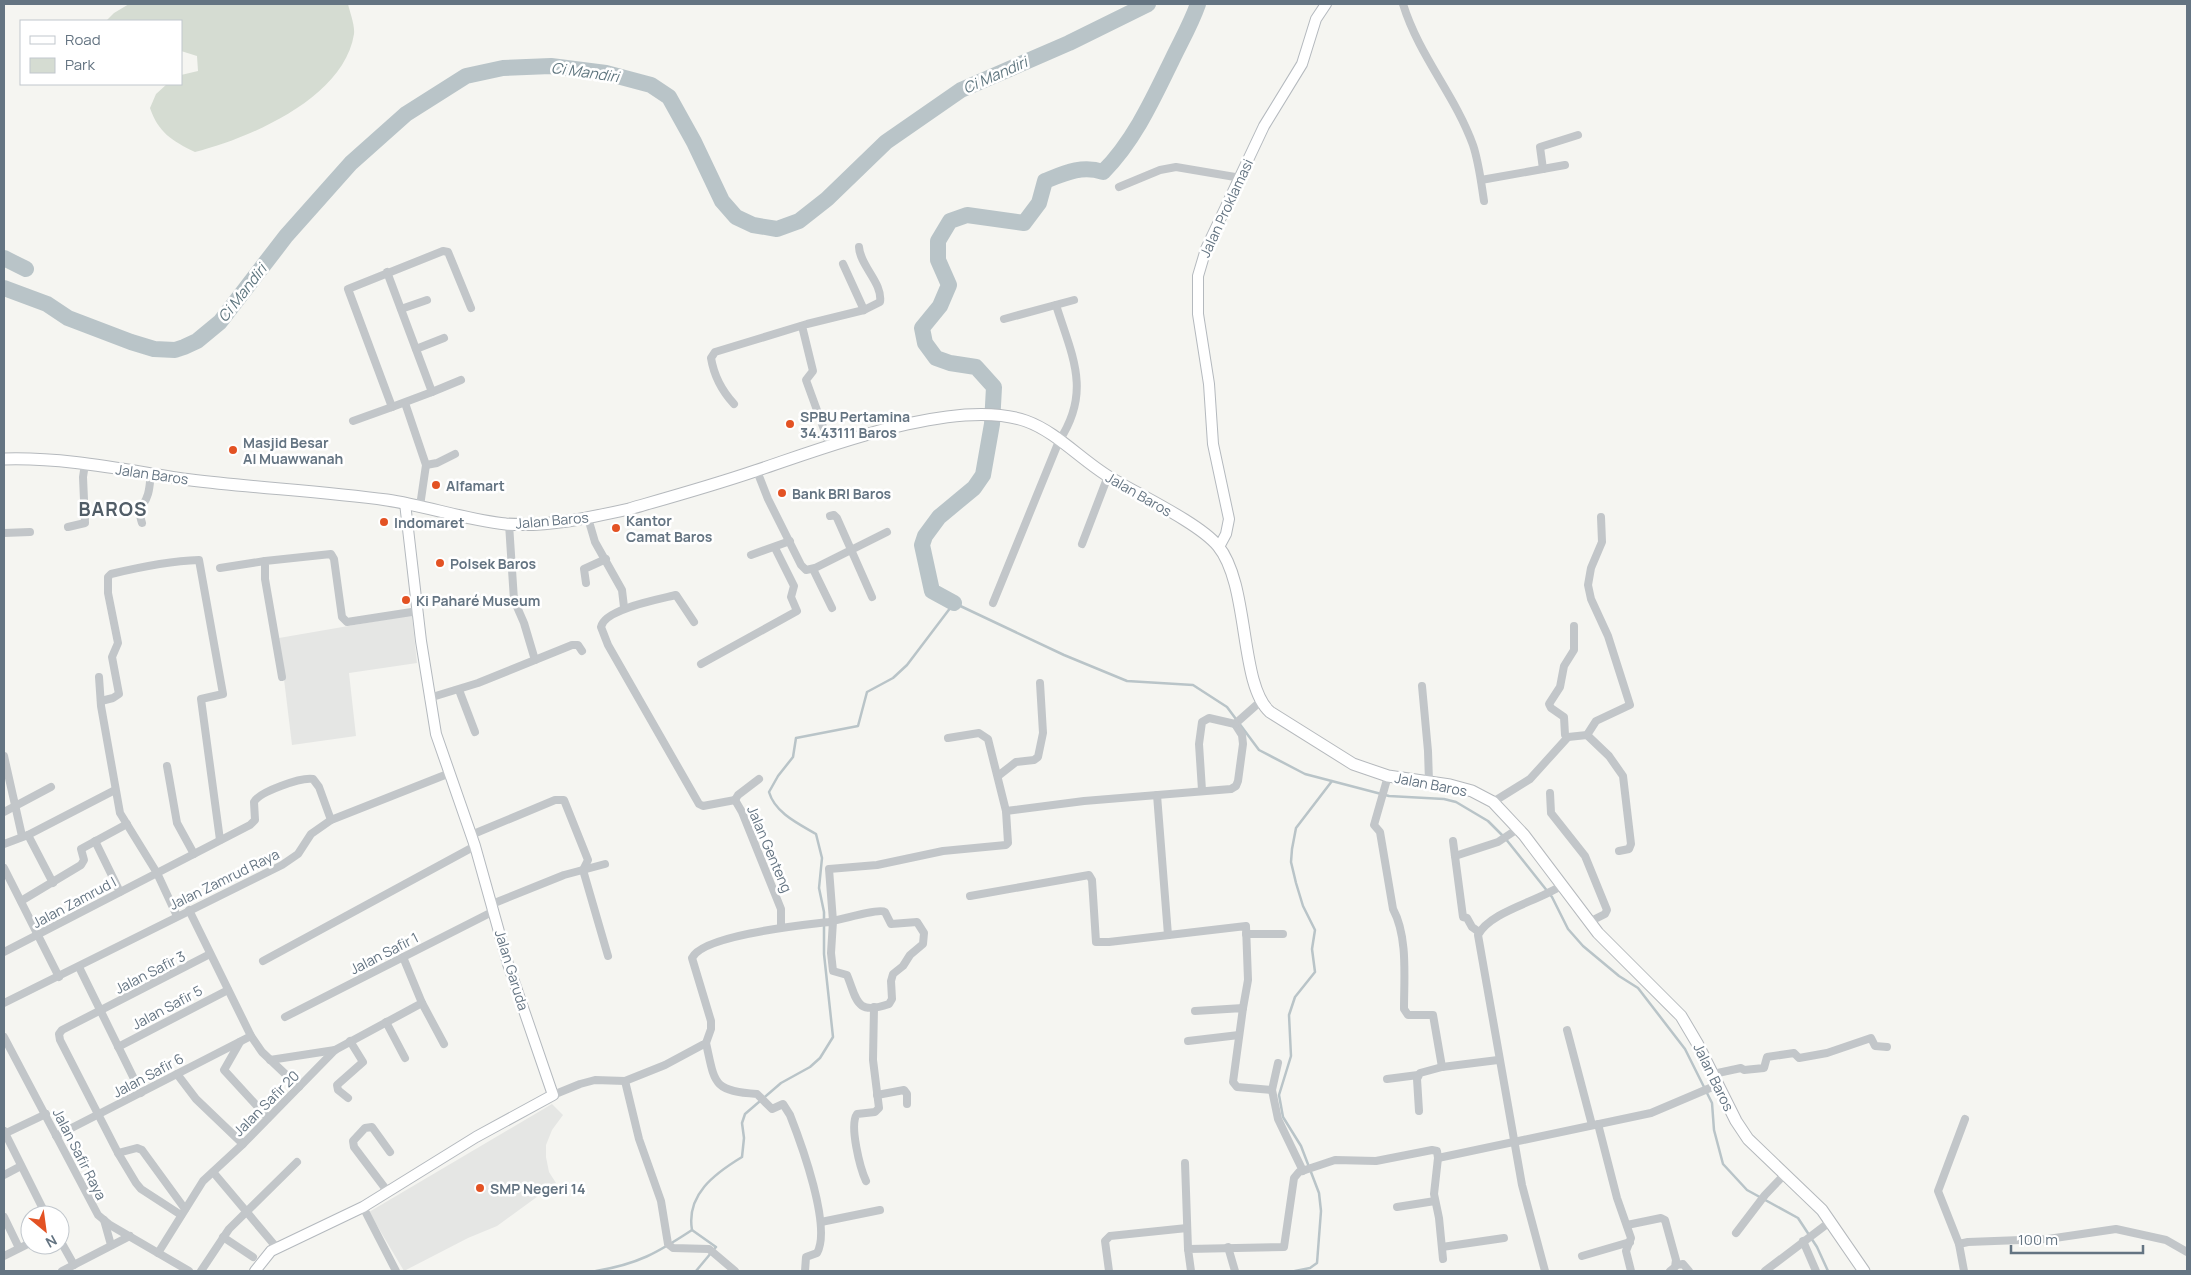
<svg xmlns="http://www.w3.org/2000/svg" width="2191" height="1275" font-family="Manrope,sans-serif">
<style>
.built{fill:#e5e6e4}
.green{fill:#d5dcd2}
.lines{fill:none;stroke-linecap:round;stroke-linejoin:round}
.stream{stroke:#b9c4c8;stroke-width:2.5}
.river{stroke:#b9c4c8;stroke-width:16}
.secondary-casing{stroke:#b4b9be;stroke-width:12}
.primary-casing{stroke:#b5b9bd;stroke-width:13}
.street{stroke:#c2c6c9;stroke-width:8}
.secondary{stroke:#fff;stroke-width:10}
.primary{stroke:#fff;stroke-width:11}
.poi-dot{fill:#e35223;stroke:#fff;stroke-width:2}
.labels{text-anchor:middle;dominant-baseline:central;stroke-width:5;stroke-linejoin:round;paint-order:stroke}
.street-label{font-size:14px;fill:#647482;stroke:#fff}
.poi-label{font-size:14px;font-weight:bold;fill:#647482;stroke:#fff;text-anchor:start}
.water-label{font-size:15px;font-style:italic;fill:#5f767f;stroke:#fff}
.district-label{font-size:19px;font-weight:bold;letter-spacing:1px;fill:#515d67;stroke:#fff}
</style>
<rect width="100%" height="100%" fill="#f5f5f1"/>
<!-- built -->
<g class="built">
<path d="M412,615L417,663L349,673L356,736L292,745L279,638Z"/>
<path d="M552,1104L563,1115L552,1130L546,1145V1157L549,1172L556,1183L497,1226L468,1238L404,1271L369,1212Z"/>
</g>
<!-- green -->
<path class="green" d="M129,4H348C350,13 355,25 354,34C344,98 250,138 195,152C172,141 158,132 150,108L156,94L167,84H181V75L198,71L197,56L181,51V21H106L114,13Z"/>
<g class="lines">
<!-- stream -->
<g class="stream">
<path d="M596,1271C638,1264 657,1253 692,1230"/>
<path d="M696,1271L716,1247L692,1230C686,1195 714,1174 742,1157L744,1138L742,1123L745,1114L781,1083L810,1067L820,1058L833,1037L824,954V912L819,888L822,858L816,834C799,824 775,813 769,792L778,776L793,757L796,738L858,726L867,692L893,678L907,665L954,603L1064,655L1127,681L1193,685L1227,707L1259,750L1305,774L1389,796L1444,799L1456,802L1488,821L1505,838L1552,897L1568,929L1583,946L1619,976L1638,988L1685,1049L1712,1103L1714,1130L1723,1164L1747,1190L1798,1218L1817,1247L1828,1271"/>
<path d="M1295,1271L1310,1268L1317,1263L1321,1211L1319,1193L1301,1146L1283,1117L1279,1095L1291,1056L1289,1015L1295,997L1315,972L1312,949L1315,930L1303,906L1296,883L1291,862L1292,849L1296,828L1332,781"/>
</g>
<!-- river -->
<g class="river">
<path d="M4,258L26,269"/>
<path d="M4,288L47,304L68,318L131,342L154,349L175,350L184,347L197,341L220,322L286,236L351,163L406,114L466,76L503,68L551,66L606,73L651,85L669,97L694,142L722,201L736,217L753,225L777,229L799,221L827,199L886,142L961,90L1069,43L1148,4"/>
<path d="M954,603L932,591L922,545L925,536L939,517L974,488L983,475L992,424L994,387L976,367L950,363L936,358L925,343L922,328L940,306L949,285L938,260V241L950,221L967,215L1024,223L1039,203L1045,181C1065,173 1082,165 1103,172C1134,141 1153,99 1172,60C1181,41 1191,24 1198,4"/>
</g>
<!-- secondary casing -->
<g class="secondary-casing">
<g id="secondary">
<path d="M1219,547L1226,534L1229,519L1213,444L1209,384L1198,314V276L1206,249L1264,126L1302,64L1316,19L1326,4"/>
<path d="M255,1271L271,1251L363,1207L476,1137L553,1095L508,964L475,846L436,734L421,641L405,503"/>
</g>
</g>
<!-- primary casing -->
<g class="primary-casing">
<path id="primary" d="M4,459C67,457 129,471 191,480C256,488 322,491 387,500C427,506 466,520 506,524C547,527 589,518 629,509C671,497 714,485 755,471C824,448 956,396 1026,421C1057,432 1082,461 1111,478C1139,495 1199,523 1218,546C1250,585 1239,685 1270,712L1353,764L1388,776L1450,785L1472,791L1493,802L1524,835L1598,933L1681,1016L1697,1043L1736,1121L1748,1139L1822,1210L1864,1271"/>
</g>
<!-- street -->
<g class="street">
<path d="M1403,4C1419,56 1455,95 1473,145C1479,163 1481,182 1484,201"/>
<path d="M1543,169L1540,147L1578,135"/>
<path d="M1481,180L1565,165"/>
<path d="M1119,187L1160,170L1176,167L1241,178"/>
<path d="M843,264L864,310"/>
<path d="M387,272L432,392L392,407L348,289L443,251L448,252L471,308"/>
<path d="M401,309L427,300"/>
<path d="M1004,319L1074,300"/>
<path d="M802,326L813,371L806,380L830,446"/>
<path d="M416,349L444,338"/>
<path d="M432,392L461,380"/>
<path d="M405,403L426,465L420,506"/>
<path d="M734,404C722,391 714,376 711,358L715,352L807,324L864,310L880,302C883,283 860,266 859,247"/>
<path d="M353,421L392,407"/>
<path d="M426,465L437,463L455,454"/>
<path d="M757,471L768,499L801,565L806,570L815,568L887,532"/>
<path d="M830,516L834,515L837,518L872,597"/>
<path d="M588,518L595,542L622,590L624,607"/>
<path d="M142,523C136,504 144,509 148,494C150,487 150,480 151,473"/>
<path d="M509,524L514,600L524,623L535,660"/>
<path d="M68,527L85,523L83,477L85,464"/>
<path d="M4,533L30,532"/>
<path d="M1082,544L1108,476"/>
<path d="M751,555L790,541"/>
<path d="M220,568L265,561"/>
<path d="M813,569L832,608"/>
<path d="M586,583L584,569L606,559"/>
<path d="M993,603L1059,441C1092,391 1072,356 1056,305"/>
<path d="M694,622L676,595C660,599 604,609 601,627L608,645L699,804L703,806L735,800"/>
<path d="M701,664L797,611L791,597L794,586L775,548"/>
<path d="M99,677L101,706L120,813L157,873L177,916"/>
<path d="M282,677L265,579V561L331,554L334,559L342,617L347,622L418,611"/>
<path d="M1422,686L1428,751L1429,782"/>
<path d="M459,690L475,732"/>
<path d="M429,698L478,683L572,645H578L582,651"/>
<path d="M101,701L113,698L119,694L112,657L118,643L108,593V577L111,574C140,567 169,561 199,560L223,694L201,699L220,840"/>
<path d="M1587,735L1609,756L1623,776L1631,844L1629,849L1619,851"/>
<path d="M1568,737L1565,735L1564,717L1551,708L1549,704L1560,687L1564,666L1574,650V626"/>
<path d="M948,738L979,733L988,739L1006,811L1084,801L1231,789L1236,786L1238,781L1243,744L1242,735L1235,724L1261,701"/>
<path d="M4,756L22,836"/>
<path d="M167,766L177,823L194,854"/>
<path d="M998,776L1016,762L1034,760L1038,757L1043,733L1040,683"/>
<path d="M1388,776L1374,825L1380,832L1393,909C1408,937 1404,977 1404,1009L1408,1015H1433L1442,1067"/>
<path d="M1202,790L1199,744L1202,722L1209,718L1235,724"/>
<path d="M1550,793L1551,813L1585,856L1607,910L1605,914L1589,922"/>
<path d="M1157,795L1168,935"/>
<path d="M735,800L742,812L781,909V927"/>
<path d="M735,800L738,795L759,779"/>
<path d="M1493,802L1530,779L1568,737L1587,735L1596,721L1630,705L1608,636L1591,599L1588,585L1591,568L1602,542L1601,517"/>
<path d="M4,812L51,787"/>
<path d="M28,835L53,883"/>
<path d="M471,835L555,800H564L588,860L583,870L608,956"/>
<path d="M95,841L120,892"/>
<path d="M1453,841L1463,917L1467,918L1472,927L1479,932"/>
<path d="M4,844L28,835L115,790"/>
<path d="M1455,856L1498,842L1519,828"/>
<path d="M4,868L59,977"/>
<path d="M970,896L1089,875L1092,880L1096,942H1109L1246,926L1248,980L1243,1008"/>
<path d="M21,901L81,865L84,860L81,849L127,824"/>
<path d="M492,904L564,875L605,864"/>
<path d="M189,910L251,1036L262,1052L299,1087"/>
<path d="M1246,934H1283"/>
<path d="M4,952L250,825L255,820L254,802C259,792 301,777 313,779L319,787L331,820"/>
<path d="M403,957L422,1003L444,1044"/>
<path d="M263,961L475,846"/>
<path d="M79,967L141,1093"/>
<path d="M4,1003L282,865L298,854L311,834L331,820L450,773"/>
<path d="M1195,1011L1243,1008L1233,1082L1237,1087L1272,1090"/>
<path d="M285,1017L494,911"/>
<path d="M386,1022L405,1058"/>
<path d="M1567,1030L1592,1125"/>
<path d="M4,1037L98,1215L110,1225L189,1271"/>
<path d="M1188,1041L1239,1035"/>
<path d="M240,1042L224,1070L268,1118"/>
<path d="M706,1043C715,1083 712,1091 757,1094L772,1109L783,1104L790,1115C801,1143 832,1227 817,1253L806,1257L805,1271"/>
<path d="M118,1047L228,990"/>
<path d="M270,1060L335,1050"/>
<path d="M1278,1063L1272,1090L1278,1119L1303,1171"/>
<path d="M177,1074L196,1099L243,1144"/>
<path d="M1713,1074L1741,1068L1744,1070L1764,1068L1767,1057L1794,1053L1799,1058L1827,1053L1871,1038L1875,1046L1887,1047"/>
<path d="M1387,1079L1418,1075"/>
<path d="M625,1081L639,1139L661,1201L668,1244L673,1248L709,1249L735,1271"/>
<path d="M553,1095L580,1084L595,1080L625,1081L665,1065L706,1043L711,1029V1021L692,958C703,935 803,925 829,922C839,920 879,908 885,912L891,924L917,922L924,933L923,944L910,955L903,966L893,974L891,981L892,999L889,1004C855,1016 857,999 847,975L833,971L831,953L833,921L829,869L877,865L943,851L1006,845L1008,843L1006,811"/>
<path d="M877,1095L904,1090L907,1094V1104"/>
<path d="M348,1098L338,1090L337,1085L363,1062L350,1041"/>
<path d="M1419,1111L1417,1079L1420,1073L1442,1067L1498,1060"/>
<path d="M1965,1119L1938,1191L1959,1244L1968,1242L2048,1239L2116,1229L2166,1240L2187,1252"/>
<path d="M1598,1124L1617,1198L1631,1238L1626,1251L1631,1271"/>
<path d="M4,1131L46,1215"/>
<path d="M4,1134L46,1114"/>
<path d="M56,1136L251,1036"/>
<path d="M118,1153L137,1148L142,1150L185,1209"/>
<path d="M1438,1158L1651,1113L1717,1085"/>
<path d="M1185,1163L1188,1249"/>
<path d="M213,1172L277,1248"/>
<path d="M4,1175L21,1166"/>
<path d="M866,1181C860,1168 849,1125 857,1114L875,1112L879,1108L873,1060L874,1007"/>
<path d="M388,1192L354,1147L353,1141L365,1128L372,1127L390,1152"/>
<path d="M363,1207L396,1271"/>
<path d="M1397,1207L1435,1201"/>
<path d="M181,1215L141,1189L136,1183L118,1153L60,1040L59,1034L62,1030L210,954"/>
<path d="M4,1217L19,1248"/>
<path d="M104,1220L111,1245"/>
<path d="M821,1222L880,1210"/>
<path d="M1627,1225L1661,1218L1665,1220L1676,1260L1675,1267L1670,1271"/>
<path d="M1736,1233L1765,1195L1784,1175"/>
<path d="M223,1237L253,1257"/>
<path d="M60,1240L74,1265"/>
<path d="M1803,1241L1816,1271"/>
<path d="M1959,1244L1964,1271"/>
<path d="M1228,1247L1235,1271"/>
<path d="M1442,1247L1504,1238"/>
<path d="M158,1253L203,1181L243,1144L335,1050L422,1003"/>
<path d="M4,1256L30,1243"/>
<path d="M1582,1256L1630,1242"/>
<path d="M1676,1265L1683,1264L1689,1271"/>
<path d="M62,1271L130,1236"/>
<path d="M201,1271L229,1229L297,1162"/>
<path d="M1109,1271L1105,1241L1110,1236L1187,1228"/>
<path d="M1191,1271L1188,1249L1284,1247L1294,1178L1299,1172L1335,1160L1376,1161L1432,1150L1437,1151L1438,1158L1434,1194L1439,1218L1443,1259"/>
<path d="M1545,1271L1522,1185L1478,935C1490,911 1540,901 1562,885"/>
<path d="M1765,1271L1831,1221"/>
</g>
<!-- secondary -->
<use href="#secondary" class="secondary"/>
<!-- primary -->
<use href="#primary" class="primary"/>
</g>
<!-- markers -->
<g class="poi-dot">
<circle cx="790" cy="424" r="5"/>
<circle cx="233" cy="450" r="5"/>
<circle cx="436" cy="485" r="5"/>
<circle cx="782" cy="493" r="5"/>
<circle cx="384" cy="522" r="5"/>
<circle cx="616" cy="528" r="5"/>
<circle cx="440" cy="563" r="5"/>
<circle cx="406" cy="600" r="5"/>
<circle cx="480" cy="1188" r="5"/>
</g>
<g class="labels">
<!-- street labels -->
<g class="street-label">
<text transform="translate(1226 208) rotate(-65)">Jalan Proklamasi</text>
<text transform="translate(152 474) rotate(8)">Jalan Baros</text>
<text transform="translate(1139 494) rotate(30)">Jalan Baros</text>
<text transform="translate(552 520) rotate(-5)">Jalan Baros</text>
<text transform="translate(1431 784) rotate(11)">Jalan Baros</text>
<text transform="translate(770 849) rotate(67)">Jalan Genteng</text>
<text transform="translate(224 879) rotate(-26)">Jalan Zamrud Raya</text>
<text transform="translate(74 902) rotate(-28)">Jalan Zamrud I</text>
<text transform="translate(384 953) rotate(-27)">Jalan Safir 1</text>
<text transform="translate(512 970) rotate(73)">Jalan Garuda</text>
<text transform="translate(150 972) rotate(-27)">Jalan Safir 3</text>
<text transform="translate(167 1007) rotate(-28)">Jalan Safir 5</text>
<text transform="translate(148 1075) rotate(-28)">Jalan Safir 6</text>
<text transform="translate(1714 1077) rotate(64)">Jalan Baros</text>
<text transform="translate(266 1103) rotate(-45)">Jalan Safir 20</text>
<text transform="translate(80 1154) rotate(63)">Jalan Safir Raya</text>
</g>
<!-- poi labels -->
<g class="poi-label">
<text x="800" y="416">SPBU Pertamina<tspan x="800" dy="16">34.43111 Baros</tspan></text>
<text x="243" y="442">Masjid Besar<tspan x="243" dy="16">Al Muawwanah</tspan></text>
<text x="446" y="485">Alfamart</text>
<text x="792" y="493">Bank BRI Baros</text>
<text x="626" y="520">Kantor<tspan x="626" dy="16">Camat Baros</tspan></text>
<text x="394" y="522">Indomaret</text>
<text x="450" y="563">Polsek Baros</text>
<text x="416" y="600">Ki Paharé Museum</text>
<text x="490" y="1188">SMP Negeri 14</text>
</g>
<!-- water labels -->
<g class="water-label">
<text transform="translate(585 72) rotate(8)">Ci Mandiri</text>
<text transform="translate(995 75) rotate(-24)">Ci Mandiri</text>
<text transform="translate(242 293) rotate(-52)">Ci Mandiri</text>
</g>
<!-- district labels -->
<g class="district-label">
<text x="113" y="509">BAROS</text>
</g>
</g>
<!-- border -->
<rect width="2191" height="1275" fill="none" stroke="#647482" stroke-width="10"/>
<!-- legend -->
<rect x="20" y="20" width="162" height="65" fill="#ffffff" stroke="#c1c7cd"/>
<rect x="30" y="36" width="25" height="8" fill="#ffffff" stroke="#c1c7cd"/>
<text x="65" y="45" font-size="15" fill="#647482">Road</text>
<rect x="30" y="58" width="25" height="15" fill="#d5dcd2" stroke="#c1c7cd"/>
<text x="65" y="70" font-size="15" fill="#647482">Park</text>
<!-- north arrow -->
<g transform="translate(45 1230) rotate(151)"><circle r="24" fill="#ffffff" stroke="#c1c7cd"/>
<path d="M0-4L9 19L0 12L-9 19Z" fill="#e35223"/>
<text y="-8" font-size="14" font-weight="bold" text-anchor="middle" fill="#647482">N</text>
</g>
<!-- scale -->
<path d="M2011 1245v8h132v-8" fill="none" stroke="#647482" stroke-width="2.5"/>
<text x="2018" y="1245" font-size="15" fill="#647482" stroke="#ffffff" stroke-width="4" paint-order="stroke">100 m</text>
</svg>
